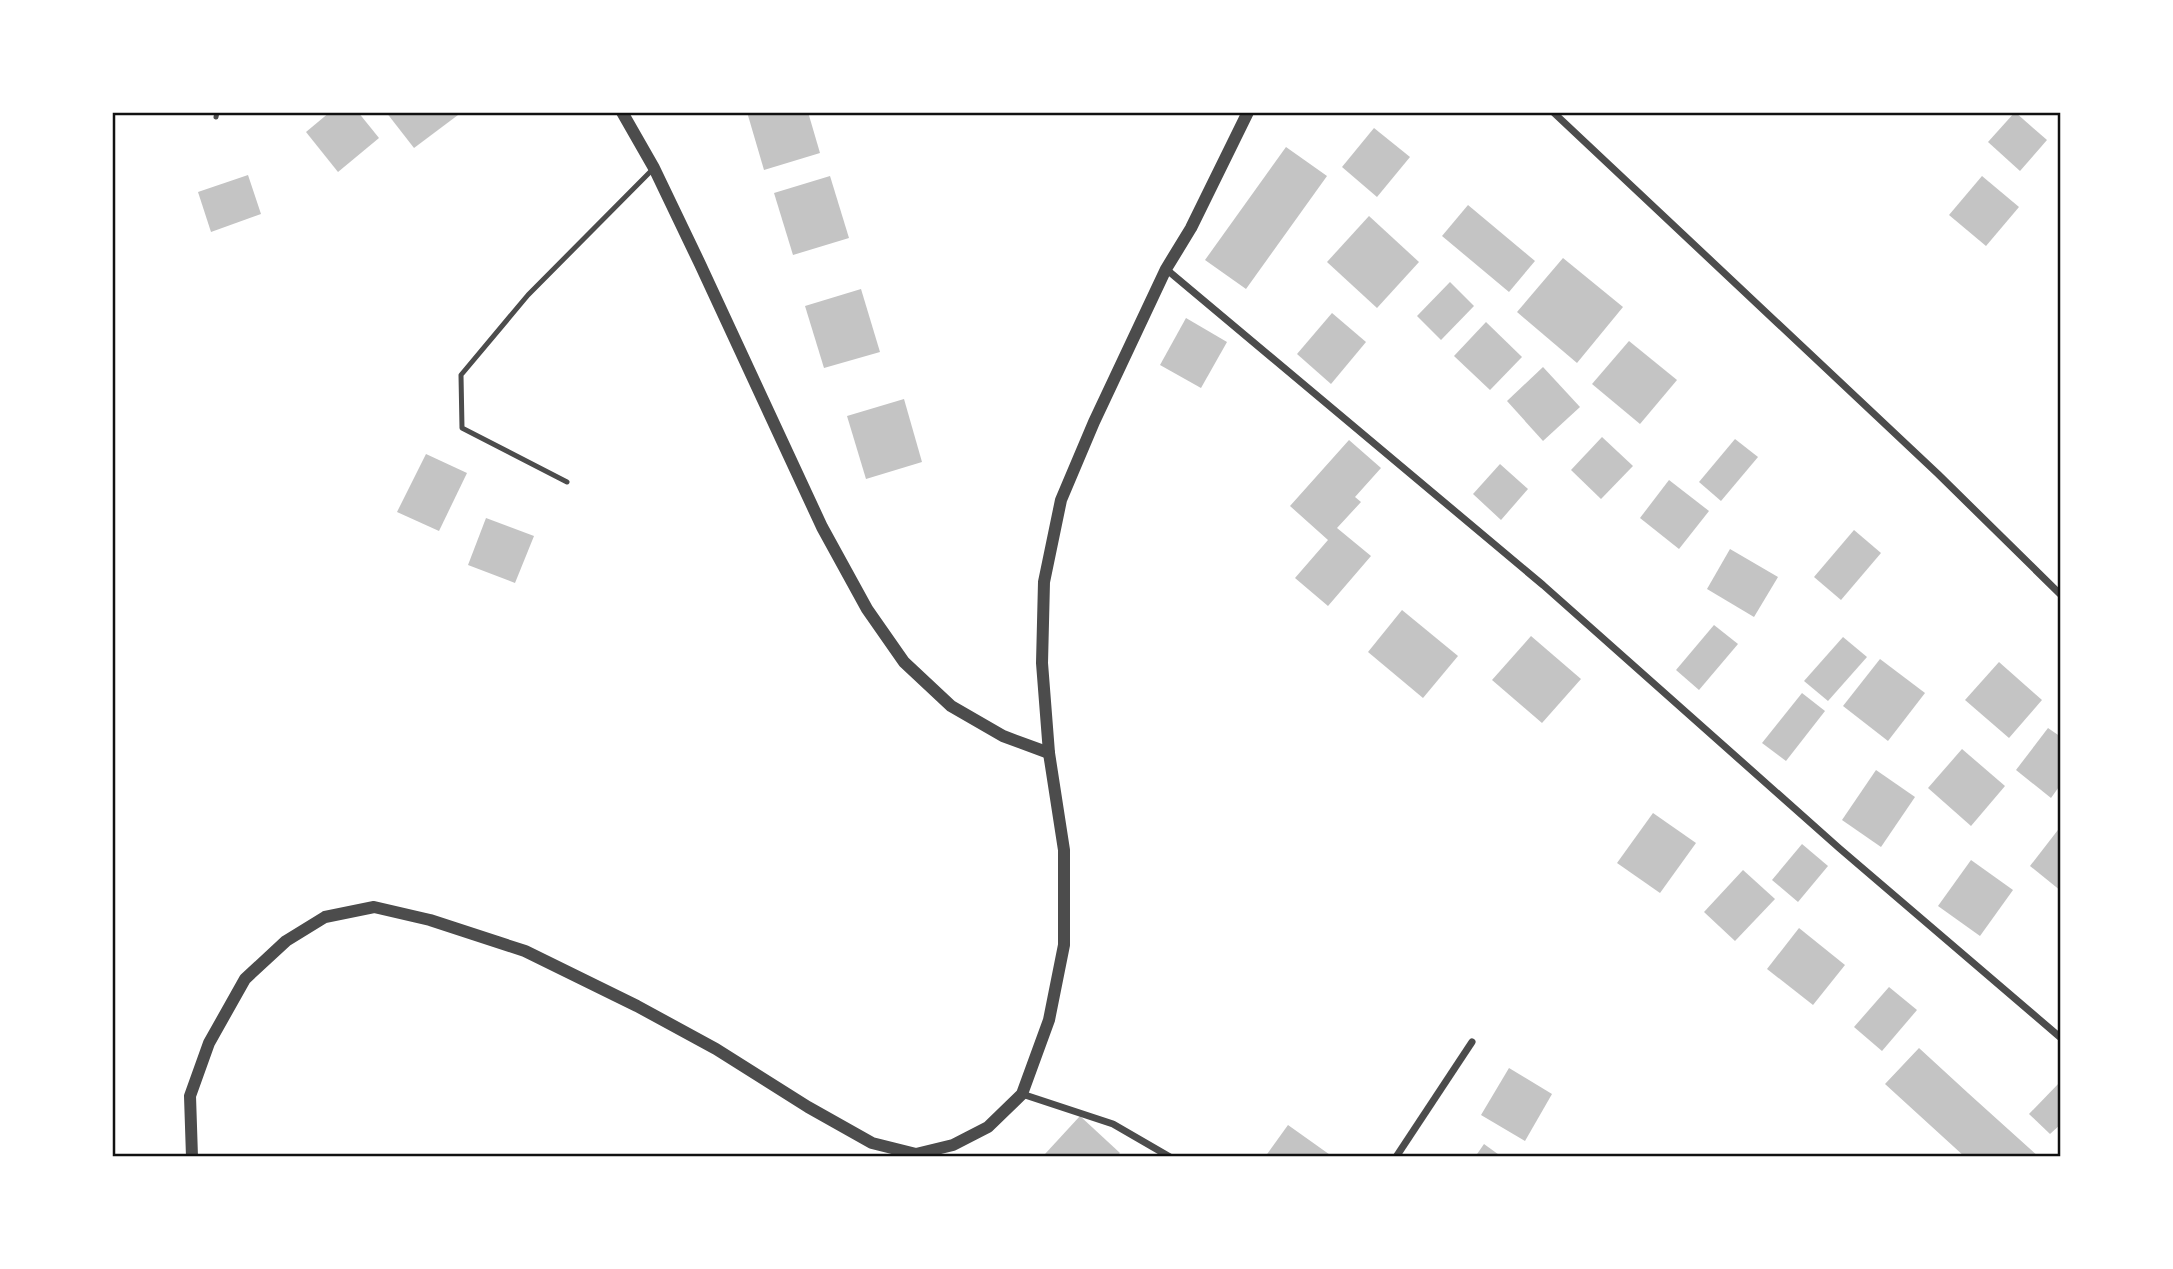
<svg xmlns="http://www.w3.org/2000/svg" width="2173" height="1269" font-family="Signika,sans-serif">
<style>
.building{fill:#c4c4c4}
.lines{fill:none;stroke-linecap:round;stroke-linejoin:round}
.service{stroke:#4c4c4c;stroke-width:5}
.minor{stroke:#4c4c4c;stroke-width:7}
.tertiary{stroke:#4c4c4c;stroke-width:12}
.neatline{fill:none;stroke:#111;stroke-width:2.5}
</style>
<rect width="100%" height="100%" fill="#fff"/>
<!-- building -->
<g class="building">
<path d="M330,112H358L379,138L338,172L306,132Z"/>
<path d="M386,112H455L458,115L414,148Z"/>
<path d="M747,112H808L820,153L764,170Z"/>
<path d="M2015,112L2047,140L2020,171L1988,142Z"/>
<path d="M1374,128L1410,157L1377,197L1342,167Z"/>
<path d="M1286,147L1327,176L1246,289L1205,260Z"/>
<path d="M248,175L261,214L211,232L198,192Z"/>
<path d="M830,176L849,238L793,255L774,193Z"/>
<path d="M1982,176L2019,207L1986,246L1949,215Z"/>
<path d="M1468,205L1535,261L1509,292L1442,236Z"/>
<path d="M1369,216L1419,262L1377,308L1327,262Z"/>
<path d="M1563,258L1623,307L1577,363L1517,312Z"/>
<path d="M1450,282L1474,306L1441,340L1417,316Z"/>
<path d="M861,289L880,352L824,368L805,306Z"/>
<path d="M1332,313L1366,342L1331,384L1297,354Z"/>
<path d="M1186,318L1227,342L1201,388L1160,365Z"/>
<path d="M1486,322L1522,357L1490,390L1454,356Z"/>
<path d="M1629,341L1677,380L1640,424L1592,384Z"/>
<path d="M1543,367L1580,407L1543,441L1507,401Z"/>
<path d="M904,399L922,462L866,479L847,416Z"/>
<path d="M1602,437L1633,466L1601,499L1571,470Z"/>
<path d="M1735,439L1758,457L1721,501L1699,482Z"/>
<path d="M1349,440L1381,468L1355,497L1361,502L1337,528L1371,556L1328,606L1295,578L1328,540L1290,506Z"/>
<path d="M426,454L467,473L439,531L397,512Z"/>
<path d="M1500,464L1528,489L1501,520L1473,494Z"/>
<path d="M1669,480L1709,511L1679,549L1640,518Z"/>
<path d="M486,518L534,536L515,583L468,565Z"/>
<path d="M1854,530L1881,553L1841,600L1814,577Z"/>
<path d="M1730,549L1778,577L1754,617L1707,589Z"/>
<path d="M1402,610L1458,656L1423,698L1368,652Z"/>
<path d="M1714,625L1738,644L1699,690L1676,670Z"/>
<path d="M1531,636L1581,679L1542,723L1492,680Z"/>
<path d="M1843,637L1867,657L1828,701L1804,681Z"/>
<path d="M1880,659L1925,693L1888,741L1843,706Z"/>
<path d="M1999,662L2042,700L2009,738L1965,700Z"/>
<path d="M1802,693L1825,711L1786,761L1762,743Z"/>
<path d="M2048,728L2061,737V784L2051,798L2016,770Z"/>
<path d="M1962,749L2005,786L1971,826L1928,788Z"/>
<path d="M1876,770L1915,797L1881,847L1842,820Z"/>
<path d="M1653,813L1696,843L1660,893L1617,863Z"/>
<path d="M2061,826V891L2030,866Z"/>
<path d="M1802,844L1828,866L1798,902L1772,880Z"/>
<path d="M1971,860L2013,890L1980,936L1938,906Z"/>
<path d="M1743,870L1775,899L1735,941L1704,912Z"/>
<path d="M1799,928L1845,965L1813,1005L1767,969Z"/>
<path d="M1889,987L1917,1010L1882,1051L1854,1027Z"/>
<path d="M1919,1048L1968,1093L2039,1157H1965L1885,1084Z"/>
<path d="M1509,1068L1552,1094L1525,1141L1481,1115Z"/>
<path d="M2061,1081V1124L2050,1134L2029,1114Z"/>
<path d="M1080,1116L1120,1153L1116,1157H1048L1045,1154Z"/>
<path d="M1288,1125L1333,1157H1265Z"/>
<path d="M1484,1144L1502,1157H1475Z"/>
</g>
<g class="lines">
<!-- service -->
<g class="service">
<path d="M216,117L217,112"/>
<path d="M567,482L462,428L461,375L528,295L654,168"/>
</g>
<!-- minor -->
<g class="minor">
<path d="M1553,112L1938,474L2061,595"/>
<path d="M1166,269L1543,585L1839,848L2061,1038"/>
<path d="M1022,1094L1113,1124L1170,1157"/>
<path d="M1396,1157L1472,1042"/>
</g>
<!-- tertiary -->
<g class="tertiary">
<path d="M622,112L654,168L700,264L822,527L867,609L904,662L951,706L1003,736L1049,753"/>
<path d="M192,1157L190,1096L209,1043L245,979L286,941L325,917L374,907L430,920L525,951L637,1006L716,1049L808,1107L872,1143L916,1154L953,1145L988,1127L1022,1094L1049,1020L1064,945V850L1049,753L1042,663L1044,582L1061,500L1094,422L1166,269L1191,228L1248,112"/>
</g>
</g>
<!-- border -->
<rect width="2173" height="1269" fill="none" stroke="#ffffff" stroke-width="228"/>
<rect x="114" y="114" width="1945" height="1041" class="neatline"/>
</svg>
